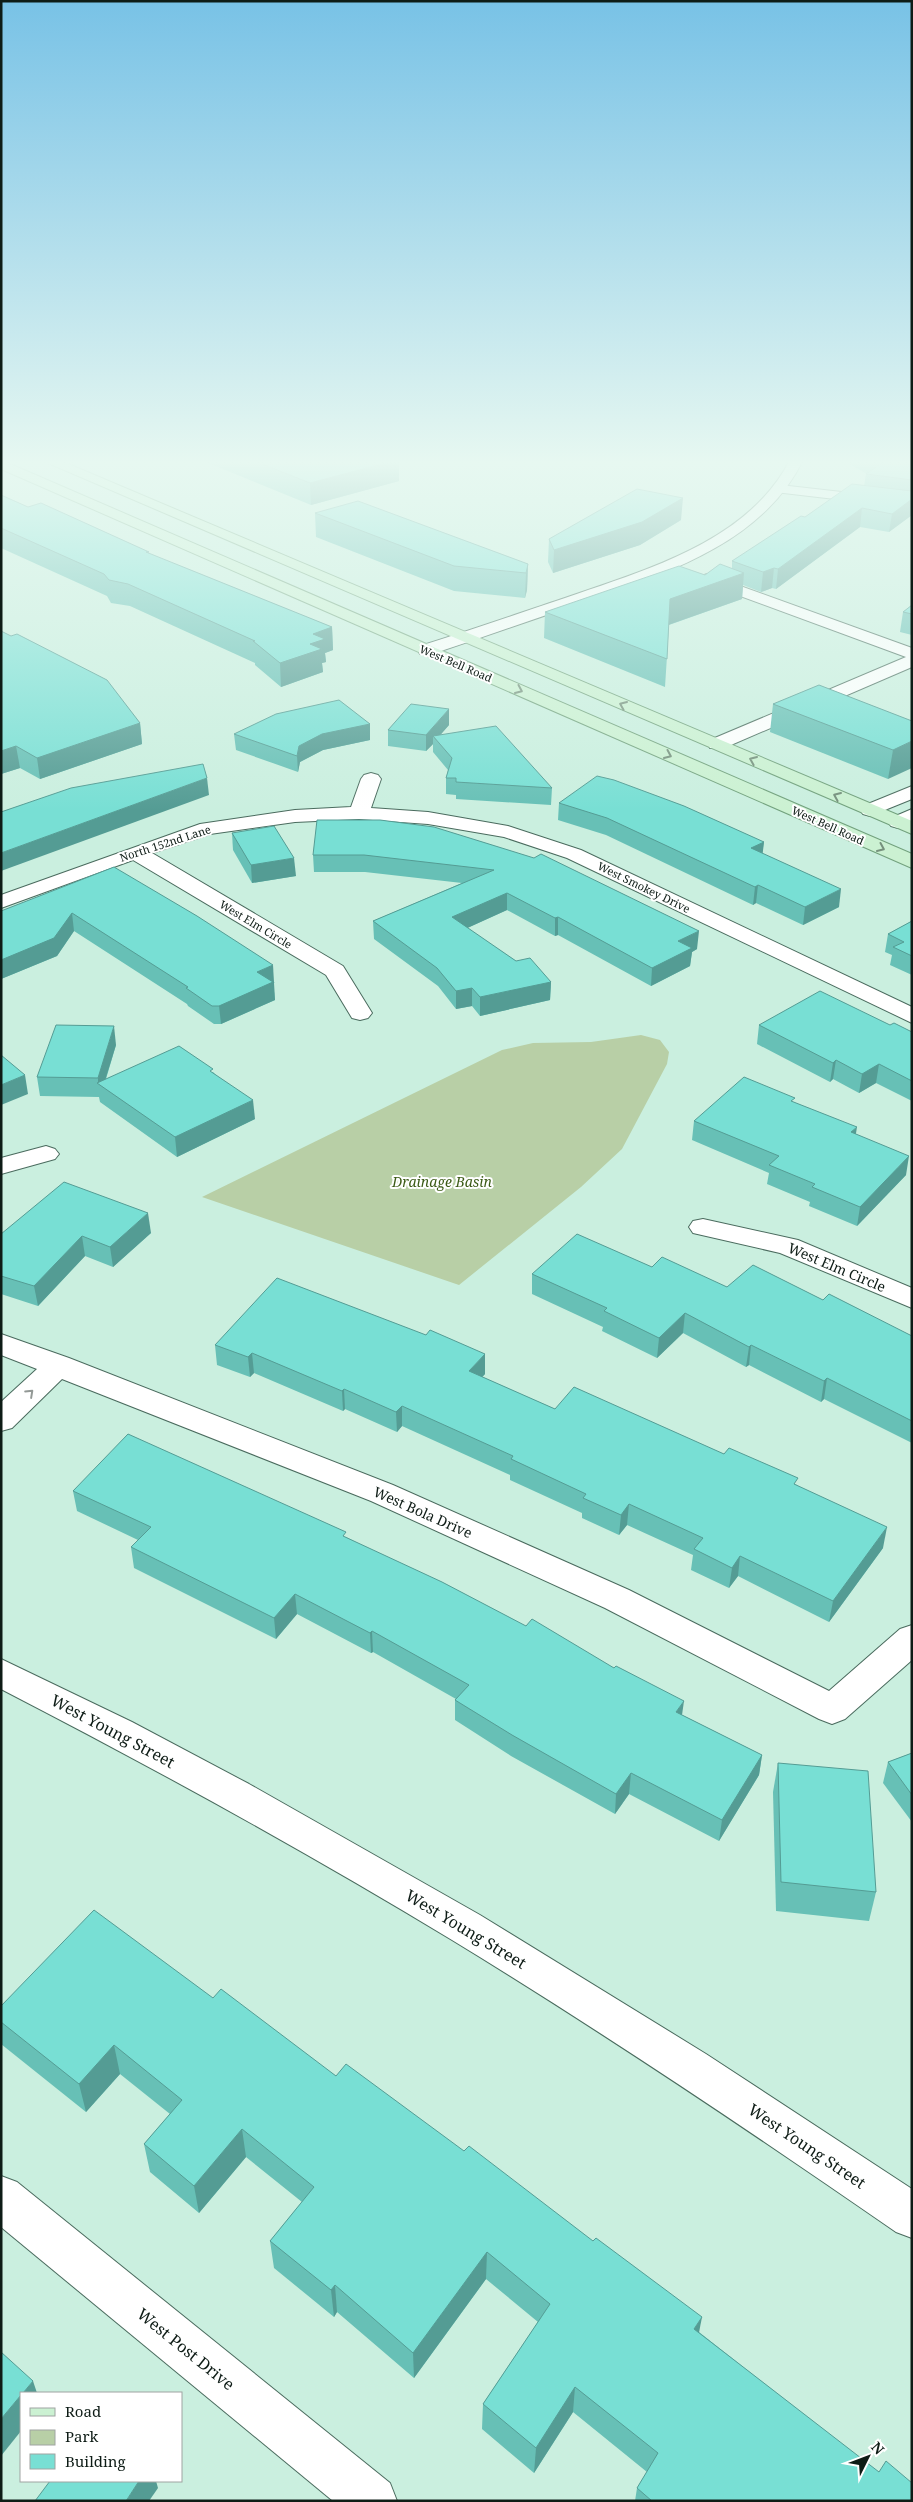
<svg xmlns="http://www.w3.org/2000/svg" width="913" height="2502" font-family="'Noto Serif',serif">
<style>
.green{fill:#b8cfa6}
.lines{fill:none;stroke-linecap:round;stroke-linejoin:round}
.minor-casing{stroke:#4a6b5e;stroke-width:2}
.tertiary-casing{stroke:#4a6b5e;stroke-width:2}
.primary-casing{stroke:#72a17d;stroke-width:2}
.minor{fill:#fff;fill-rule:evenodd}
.tertiary{fill:#fff;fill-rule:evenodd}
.primary{fill:#cbf1d2;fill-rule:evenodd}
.wall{fill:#67c0b6}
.shaded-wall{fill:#549c94}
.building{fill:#78dfd4;stroke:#549c94}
.oneway{stroke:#76917d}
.oneway2{stroke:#939996}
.labels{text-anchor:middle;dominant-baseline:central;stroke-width:4;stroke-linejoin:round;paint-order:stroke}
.far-street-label{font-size:11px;fill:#0e1c16;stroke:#fff}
.park-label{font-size:14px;font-style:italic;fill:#3c5b17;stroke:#fff}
.street-label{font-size:14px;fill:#0e1c16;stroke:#fff}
.near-street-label{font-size:16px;fill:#0e1c16;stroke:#fff}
</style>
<rect width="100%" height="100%" fill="#caefdf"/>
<!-- green -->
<path class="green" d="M641,1035L660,1040L669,1052L667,1064L622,1149L581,1187L459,1285L202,1197L502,1050L533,1043L591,1042Z"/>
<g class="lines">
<!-- minor casing -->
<g class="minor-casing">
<g id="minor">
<path d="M780,485L912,500V508L775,492L773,489L775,486Z"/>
<path d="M707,574L912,648V667L724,748H710L708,744L710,740L906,657L702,582L699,579L702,576Z"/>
<path d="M371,773L378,775L381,779L371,808L428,812L508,826L581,850L912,1007V1023L567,858L504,837L428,824L359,819L295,822L210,834L152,853L343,966L372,1013L368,1018L360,1020L352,1018L326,975L133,860L1,908V895L200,824L295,810L351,807L361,779L364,775Z"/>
<path d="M912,786V799L870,816L863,814L860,810L863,806Z"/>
<path d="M912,809V823L898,828L891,826L888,822L891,818Z"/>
<path d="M46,1146L55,1149L59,1154L55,1159L1,1174V1158Z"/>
<path d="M703,1219L798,1240L912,1288V1308L780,1253L693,1233L689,1227L693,1221Z"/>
<path d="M1,1334L69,1358L393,1485L629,1590L829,1691L900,1629L912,1625V1660L845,1719L832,1724L819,1719L605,1608L371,1501L62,1379L12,1428L1,1431V1402L37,1369L1,1355Z"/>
<path d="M1,2176L17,2182L390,2483L397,2501H333L1,2227Z"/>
</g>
</g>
<!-- tertiary casing -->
<g class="tertiary-casing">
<g id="tertiary">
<path d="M790,460H803C761,546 660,575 576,605C528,621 480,638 432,654H420L418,650L420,646C469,631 517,614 565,598C645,570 748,542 790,460Z"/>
<path d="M1,1659L132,1722L249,1784L480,1915L706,2054L912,2189V2238L896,2232C750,2131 603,2032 452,1940C305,1851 154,1768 1,1689Z"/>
</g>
</g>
<!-- primary casing -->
<g class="primary-casing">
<g id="primary">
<path d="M1,460L912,854V868L1,469Z"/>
<path d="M41,460H59L912,821V834Z"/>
</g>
</g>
<!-- minor -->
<use href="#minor" class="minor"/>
<!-- tertiary -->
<use href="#tertiary" class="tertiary"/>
<!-- primary -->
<use href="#primary" class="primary"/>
</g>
<!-- wall -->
<g class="wall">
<path d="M201,460H399V481L311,505Z"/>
<path d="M848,460H912V515L889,532L860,527L776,589L772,588L761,592L743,585L742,599L669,625L665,687L544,638L545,612L732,568V561L805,517L864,486L866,474H867L848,463Z"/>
<path d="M1,495L28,507L149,554L332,627L333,650L325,653L326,662L322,663L323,672L281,687L255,665V663L130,606L111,603L107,596L1,548Z"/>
<path d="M315,513L528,564L527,590L525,598L454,591L316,537Z"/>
<path d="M681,520L640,545L553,573L548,562L549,539Z"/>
<path d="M912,605V635L900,632L903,612Z"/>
<path d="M1,631L140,723L142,744L40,779L20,768L1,774Z"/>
<path d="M773,704L912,721L888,779L770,732Z"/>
<path d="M370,724V740L323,750L300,762L298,772L236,750L234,734Z"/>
<path d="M449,725L440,735L552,788L551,805L456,799V795L446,794V778L448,770L433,752V744L426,751L388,746V730Z"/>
<path d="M559,803L764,842L762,853L839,907L803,925L756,903L753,905L606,835L558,820Z"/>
<path d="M380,820L697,949L692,952L690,966L651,986L558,935L555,936L507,910L467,928L516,961L551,982L550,1000L480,1016L472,1006L456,1009L438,986L374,939L373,921L462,883L365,872H314L313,855Z"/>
<path d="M232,833L296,876L252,883L233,850Z"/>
<path d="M114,867L275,983H273L275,1000L221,1024H214L188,1006L187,1004L74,931L57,956L1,979Z"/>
<path d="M912,921V975L890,965L892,955L885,952L888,934Z"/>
<path d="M759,1025H890L912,1032V1101L876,1083L859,1093L833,1079L830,1082L757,1044Z"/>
<path d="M116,1045L106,1079L213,1072L255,1119L177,1157L100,1102L99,1097L40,1096L37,1077Z"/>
<path d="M795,1103L856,1134L906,1175L857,1226L809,1206L810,1202L767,1184L769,1173L692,1140L694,1121Z"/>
<path d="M151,1233L113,1267L85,1256L38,1306L1,1294V1234Z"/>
<path d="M652,1267L727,1287L823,1300L912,1336V1443L824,1399L821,1402L749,1365L746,1367L683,1333L657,1358L602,1331L603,1327L532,1294V1274Z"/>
<path d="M215,1345L485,1374L482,1377L555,1409L724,1454L797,1485L883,1548L829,1622L738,1576L729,1588L691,1570L693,1555L627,1525L619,1535L582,1518V1513L510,1480V1475L402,1426L397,1432L345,1409L343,1411L254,1373L250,1377L217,1365Z"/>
<path d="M73,1491L346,1537L682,1715L762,1755L759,1775L719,1841L629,1794L615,1814L511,1756L455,1720V1700L456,1699L373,1652L371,1653L297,1614L276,1639L134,1568L131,1547L138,1540L77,1511Z"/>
<path d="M912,1753V1822L883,1783L888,1762Z"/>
<path d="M778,1763L876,1892L869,1921L776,1911L773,1792Z"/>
<path d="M213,1998L336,2076L699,2332L912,2501H635L637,2488L647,2472L573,2412L534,2473L482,2429L483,2404L538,2322L486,2279L414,2378L337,2312L334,2317L274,2268L270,2241L302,2202L246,2157L199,2213L150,2172L144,2144L170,2114L120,2074L86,2112L1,2044V2006Z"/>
</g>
<!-- shaded-wall -->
<g class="shaded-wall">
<path d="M397,460H399V481L311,505L310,483Z"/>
<path d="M683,498L681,520L640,545L553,573L554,550Z"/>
<path d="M912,499V515L889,532L892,514Z"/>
<path d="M862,508L860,527L776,589L778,569Z"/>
<path d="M528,564L527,590L525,598L526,573Z"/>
<path d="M774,568L772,588L761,592L763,572Z"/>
<path d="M744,573L742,599L668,625L670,599Z"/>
<path d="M332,627L333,650L325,653L326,662L322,663L323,672L281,687L280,663L310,644L313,634Z"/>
<path d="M449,709V725L436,740L433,736V744L426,751V735Z"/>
<path d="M140,723L142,744L40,779L37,758Z"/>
<path d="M370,724V740L323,750L300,762L298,772L297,756L299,746L322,734Z"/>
<path d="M912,741V768L888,779L893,750Z"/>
<path d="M16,746L20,768L1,774V751Z"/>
<path d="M207,778L209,795L1,871V853Z"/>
<path d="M764,842L762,859L751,848Z"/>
<path d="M294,858L296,876L252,883L251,865Z"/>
<path d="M758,885L756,903L753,905L755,887Z"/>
<path d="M841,889L839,907L803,925L805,907Z"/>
<path d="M507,893V910L452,935V917Z"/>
<path d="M72,913L74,931L57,956L1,979V960Z"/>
<path d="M558,917V935L555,936V918Z"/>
<path d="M699,931L697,949L692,952L690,966L651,986L652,968L678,941Z"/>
<path d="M273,965L275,1000L221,1024L219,1006L257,972Z"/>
<path d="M551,982L550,1000L480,1016V997Z"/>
<path d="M472,988V1006L456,1009V991Z"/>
<path d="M114,1026L116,1045L103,1087L98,1083V1078Z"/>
<path d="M836,1060L833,1079L830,1082L833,1063Z"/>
<path d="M879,1064L876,1083L859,1093L862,1074Z"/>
<path d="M25,1075L28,1094L1,1105V1085Z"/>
<path d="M253,1100L255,1119L177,1157L175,1137Z"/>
<path d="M857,1127L854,1146L851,1132Z"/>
<path d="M909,1156L906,1175L857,1226L860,1207Z"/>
<path d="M148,1213L151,1233L113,1267L110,1247Z"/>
<path d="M82,1236L85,1256L38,1306L34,1286Z"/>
<path d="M685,1313L683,1333L657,1358L659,1338Z"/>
<path d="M751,1345L749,1365L746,1367L749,1347Z"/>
<path d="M252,1353L254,1373L250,1377L248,1357Z"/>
<path d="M485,1354V1374L469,1391V1371Z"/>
<path d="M827,1378L824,1399L821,1402L824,1381Z"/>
<path d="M344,1389L345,1409L343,1411L342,1391Z"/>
<path d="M402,1406V1426L397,1432L396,1412Z"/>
<path d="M629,1504L627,1525L619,1535L621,1515Z"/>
<path d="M887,1527L883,1548L829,1622L833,1601Z"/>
<path d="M740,1556L738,1576L729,1588L732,1568Z"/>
<path d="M295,1594L297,1614L276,1639L274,1618Z"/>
<path d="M372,1631L373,1652L371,1653L370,1633Z"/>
<path d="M684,1701L681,1722L676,1712Z"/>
<path d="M762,1755L759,1775L719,1841L722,1820Z"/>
<path d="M631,1773L629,1794L615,1814L616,1794Z"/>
<path d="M114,2045L120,2074L86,2112L79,2084Z"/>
<path d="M242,2129L246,2157L199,2213L194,2186Z"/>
<path d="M487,2252L486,2279L414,2378L413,2353Z"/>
<path d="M335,2285L337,2312L334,2317L331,2290Z"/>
<path d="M702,2317L697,2343L694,2329Z"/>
<path d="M33,2381L37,2393H23Z"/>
<path d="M575,2387L573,2412L534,2473L536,2448Z"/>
<path d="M21,2395V2431L1,2456V2419Z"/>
<path d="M139,2481H156L158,2488L149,2501H126Z"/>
</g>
<!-- building -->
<g class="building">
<path d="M252,460H397L310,483Z"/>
<path d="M878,460H912V480L866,474L882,463Z"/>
<path d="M852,484L912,491V499L892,514L862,508L778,569L774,568L763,572L732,561L801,516L805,517Z"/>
<path d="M637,489L683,498L642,522L554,550L549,539Z"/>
<path d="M1,495L28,507L41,503L149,552H146L332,627L313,634L325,639L310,644L322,649L280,663L253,641H255L128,584L109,580L104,574L1,528Z"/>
<path d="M358,501L528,564L526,573L454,566L315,513Z"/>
<path d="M720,564L744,573L670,599L667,659L545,612L679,566L705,575Z"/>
<path d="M912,605V614L903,612Z"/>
<path d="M1,631L11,636L17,634L107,680L140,723L37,758L16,746L1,751Z"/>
<path d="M819,685L912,721V741L893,750L773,704Z"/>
<path d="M339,700L370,724L322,734L299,746L297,756L234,734L276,714Z"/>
<path d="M411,704L449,709L426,735L388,730Z"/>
<path d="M496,726L552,788L456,782V778H446L452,758L433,736Z"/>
<path d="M203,764L207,778L1,853V812L71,788Z"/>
<path d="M597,776L614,780L684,806L764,842L751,848L841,889L805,907L758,885L755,887L607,818L559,803Z"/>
<path d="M317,820H380L434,827L534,858L541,854L699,931L678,941L692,948L652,968L558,917L555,918L507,893L452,917L516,961L530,958L551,982L480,997L472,988L456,991L437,968L373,921L494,870L364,855H313Z"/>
<path d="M274,826L294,858L251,865L232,833Z"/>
<path d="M114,867L197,916L273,965L257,972L273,982L219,1006H212L186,988L188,987L72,913L54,938L1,960V911Z"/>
<path d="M912,921V956L893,947L904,942L888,934Z"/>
<path d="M820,991L890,1025L894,1023L912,1032V1081L879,1064L862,1074L836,1060L833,1063L759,1025Z"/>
<path d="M56,1025L114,1026L98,1078L37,1077Z"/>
<path d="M179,1046L213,1069L210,1071L253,1100L175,1137L97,1083Z"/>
<path d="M1,1055L25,1075L1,1085Z"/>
<path d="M744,1077L795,1098L791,1101L857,1127L851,1132L909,1156L860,1207L812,1187L815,1184L769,1165L779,1156L694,1121Z"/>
<path d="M64,1182L148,1213L110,1247L82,1236L34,1286L1,1276V1234Z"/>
<path d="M577,1234L652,1267L662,1257L727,1287L753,1265L823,1300L829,1294L912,1336V1421L827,1378L824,1381L751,1345L749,1347L685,1313L659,1338L604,1311L607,1308L532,1274Z"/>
<path d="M277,1278L426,1335L430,1330L485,1354L469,1371L555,1409L574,1387L724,1454L729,1448L798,1478L794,1484L887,1527L833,1601L740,1556L732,1568L694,1549L703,1538L629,1504L621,1515L583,1498L586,1494L511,1459L513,1456L402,1406L396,1412L344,1389L342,1391L252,1353L248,1357L215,1345Z"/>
<path d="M128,1434L346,1532L343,1536L442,1582L526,1626L532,1619L614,1668L616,1666L684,1701L676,1712L762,1755L722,1820L631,1773L616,1794L512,1735L455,1700L469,1685L372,1631L370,1633L295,1594L274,1618L131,1547L151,1527L73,1491Z"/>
<path d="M912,1753V1795L888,1762Z"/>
<path d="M778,1763L868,1771L876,1892L781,1882Z"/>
<path d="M94,1910L213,1998L221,1989L336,2076L346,2064L464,2151L469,2146L593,2241L596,2238L702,2317L694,2329L879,2472L886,2461L912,2483V2501H652L637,2488L658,2453L575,2387L536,2448L483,2404L550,2304L487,2252L413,2353L335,2285L331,2290L270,2241L314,2187L242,2129L194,2186L144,2144L182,2100L114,2045L79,2084L1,2022V2006Z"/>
<path d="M1,2352L33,2381L23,2393H21V2395L1,2419Z"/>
<path d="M50,2481H139L126,2501H35Z"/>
</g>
<!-- one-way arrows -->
<defs><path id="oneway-chevron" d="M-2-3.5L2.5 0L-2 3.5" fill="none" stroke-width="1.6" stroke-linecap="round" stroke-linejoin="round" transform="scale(1.25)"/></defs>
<g class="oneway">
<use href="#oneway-chevron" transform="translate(519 690) rotate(24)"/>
<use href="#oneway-chevron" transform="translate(623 705) rotate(-157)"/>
<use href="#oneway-chevron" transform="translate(668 755) rotate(24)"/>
<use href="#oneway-chevron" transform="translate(753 760) rotate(-157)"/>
<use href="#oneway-chevron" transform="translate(837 796) rotate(-157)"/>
<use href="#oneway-chevron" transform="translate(881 848) rotate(24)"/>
</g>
<use class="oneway2" href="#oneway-chevron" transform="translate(30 1393) rotate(-43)"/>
<!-- sky -->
<linearGradient id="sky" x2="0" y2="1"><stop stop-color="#78c2e6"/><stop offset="0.57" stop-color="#e7f8f1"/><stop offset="1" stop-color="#e7f8f1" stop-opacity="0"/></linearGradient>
<rect width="913" height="811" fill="url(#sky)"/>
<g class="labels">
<!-- far-street labels -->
<g class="far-street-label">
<text transform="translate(456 663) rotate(23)">West Bell Road</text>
<text transform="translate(828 825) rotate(24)">West Bell Road</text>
<text transform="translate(165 843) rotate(-18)">North 152nd Lane</text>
<text transform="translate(644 887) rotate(26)">West Smokey Drive</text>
<text transform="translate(256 924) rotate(31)">West Elm Circle</text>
</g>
<!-- park labels -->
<g class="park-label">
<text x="442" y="1181">Drainage Basin</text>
</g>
<!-- street labels -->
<g class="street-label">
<text transform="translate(837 1267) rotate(23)">West Elm Circle</text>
<text transform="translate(423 1512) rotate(24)">West Bola Drive</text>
</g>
<!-- near-street labels -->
<g class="near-street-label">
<text transform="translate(113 1731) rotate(28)">West Young Street</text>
<text transform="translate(466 1929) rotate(31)">West Young Street</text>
<text transform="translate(807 2146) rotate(34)">West Young Street</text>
<text transform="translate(186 2349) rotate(39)">West Post Drive</text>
</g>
</g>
<!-- border -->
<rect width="913" height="2502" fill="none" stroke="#0e1c16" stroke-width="5"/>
<!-- legend -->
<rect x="20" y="2392" width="162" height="90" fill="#ffffff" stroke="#9fa4a2"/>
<rect x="30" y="2408" width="25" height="8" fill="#cbf1d2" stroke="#9fa4a2"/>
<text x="65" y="2417" font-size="15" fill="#0e1c16">Road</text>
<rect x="30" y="2430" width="25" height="15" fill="#b8cfa6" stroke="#9fa4a2"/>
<text x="65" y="2442" font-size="15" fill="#0e1c16">Park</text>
<rect x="30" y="2454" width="25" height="15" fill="#78dfd4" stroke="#9fa4a2"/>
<text x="65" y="2467" font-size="15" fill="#0e1c16">Building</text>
<!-- north arrow -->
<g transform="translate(868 2457) rotate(48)" stroke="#ffffff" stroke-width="4" paint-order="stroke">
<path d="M0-4L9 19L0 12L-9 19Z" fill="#0e1c16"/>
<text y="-8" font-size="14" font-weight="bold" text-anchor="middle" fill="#0e1c16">N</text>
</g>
</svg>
